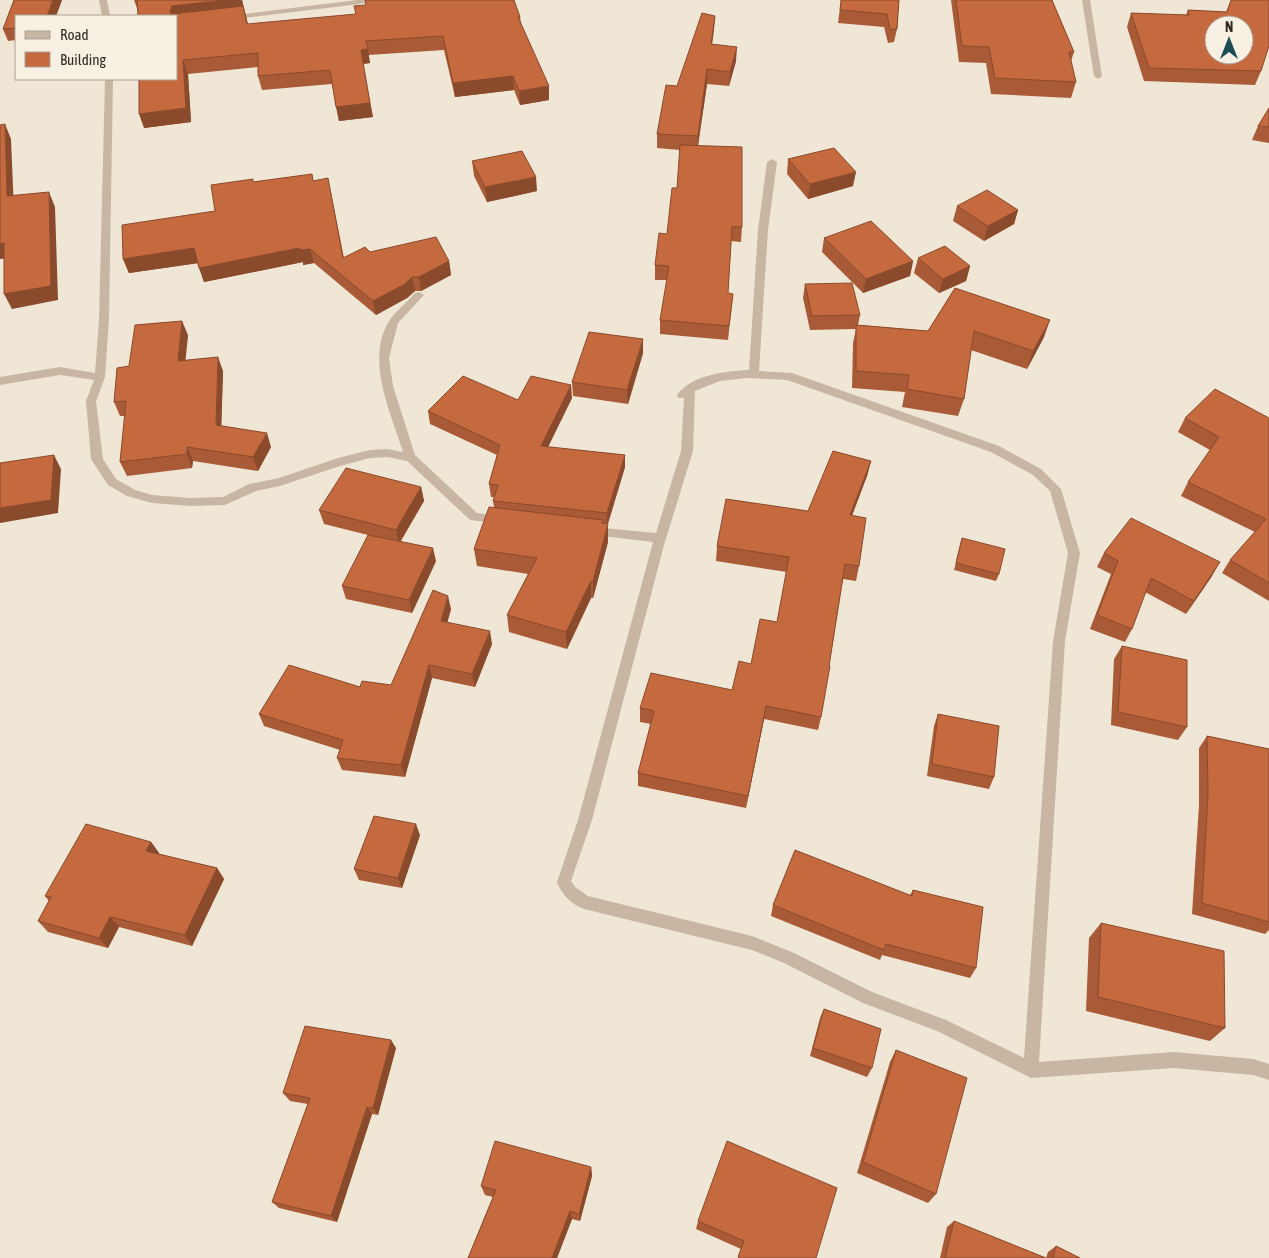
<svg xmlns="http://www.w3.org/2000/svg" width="1269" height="1258" font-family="'Asap Condensed',sans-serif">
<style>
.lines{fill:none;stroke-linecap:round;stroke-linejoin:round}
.minor{fill:#c8b6a3;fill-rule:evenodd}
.wall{fill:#a95a36}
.shaded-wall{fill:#8a4a2c}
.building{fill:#c5693f;stroke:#8a4a2c;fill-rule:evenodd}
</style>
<rect width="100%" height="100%" fill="#f0e6d6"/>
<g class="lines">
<!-- minor -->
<g class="minor">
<path d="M99,0H107L110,16H102Z"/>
<path d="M357,0H381L377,2L228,20L224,18L228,16Z"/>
<path d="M1082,0H1090L1102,76L1098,79L1094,76Z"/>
<path d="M105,79H113L109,320L105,377L96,401L103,459L116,479L135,490L152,495L190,498L223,497L249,484L279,478L338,458L370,450L387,449L403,452C391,413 365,360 389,321C396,311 407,302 415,293L419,292L424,295L398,323L389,358L393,386L415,455L477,513L505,517L507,520L505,523L501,524L470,520L407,461L387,457L370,458L340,466L280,486L256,491L225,505L190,506L152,503L127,496L108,485L91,459L86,401L94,380L60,375L0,385V377L60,367L95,373L99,320Z"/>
<path d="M772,159L777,162L768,230L759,371L792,373L999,446L1041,469L1061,489L1080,553L1065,641L1039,1062L1174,1052L1253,1059L1269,1064V1080L1253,1075L1174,1068L1031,1078L937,1031L863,1003L784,963L752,950L584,909C571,904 562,895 557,882L578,820L653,542L593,535L587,531L593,527L656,533L681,451L684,398H678L677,395C691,375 726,371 749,370L758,230L767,162ZM747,378L787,380L991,452L1033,475L1050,491L1068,553L1053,641L1024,1058L946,1020L872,992L794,953L752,936L588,896L575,887L571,881L592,820L664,545L693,451L695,391L720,381Z"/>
</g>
</g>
<!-- wall -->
<g class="wall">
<path d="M14,0H62L56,16H16V40L8,41L3,29Z"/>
<path d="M134,0H242L248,24L520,17L521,23L549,100L520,105L514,90L455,97L444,50L368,55L370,63L363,64L373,117L339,121L332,84L262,90L258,76V67L188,74L191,122L144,128L138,11Z"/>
<path d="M841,0H899L897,29L894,42L888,43L884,27L838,23Z"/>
<path d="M951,0H1052L1074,52L1071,61L1076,82L1071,98L991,94L986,63L959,62Z"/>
<path d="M1231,0H1269L1261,71L1255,85L1144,81L1127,27L1131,13L1186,15L1188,10L1226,12Z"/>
<path d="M715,16L712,44L736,61L729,86L707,84L698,146L742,227L741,242L731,241L728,293L733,294L728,340L660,334V320L667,280H655V265L667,234L677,188L680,150L657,148V134L677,86Z"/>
<path d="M1269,108V143L1252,140L1258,126Z"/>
<path d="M788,159L853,186L808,199L787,174Z"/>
<path d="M472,161L537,191L487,202L474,176Z"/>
<path d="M313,181L331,193L344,258L370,252L449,261L451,275L421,291H415L407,298L376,315L314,263L303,265V262L204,282L198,263L129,273L123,259L215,211L254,182Z"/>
<path d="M957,206L1018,210L1014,224L984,241L953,221Z"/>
<path d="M824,238L913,261L910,276L863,293L822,252Z"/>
<path d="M918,258L970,266L966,281L939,293L914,273Z"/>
<path d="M805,284L860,315L858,325L928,331L955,288L1044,337L1027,369L971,350L964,399L958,416L902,407L905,392L852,388L853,343L856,329L810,330L803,298Z"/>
<path d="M188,335L185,360L223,371L221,426L271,447L258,471L193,461L192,468L127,476L120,462L125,416H120L114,402L129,366Z"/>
<path d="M643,353L628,404L573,396L572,382Z"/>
<path d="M572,398L548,447L625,455V467L608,524V542L593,598H591L567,649L509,632L507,615L528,574L477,566L474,549L494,507L493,501L494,497H491L489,484L497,455L430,424L428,411L518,400Z"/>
<path d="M1185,418H1269V601L1222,573L1230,560L1255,532L1181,496L1188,482L1210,450L1178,432Z"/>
<path d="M871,461L867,476L852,516L859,566L856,581L843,579L821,717L818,730L764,719L746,808L638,786V773L651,724L640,722V708L732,690L751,664L777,622L787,572L716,561L717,546L808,511Z"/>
<path d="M421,487L424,501L401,541L436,561L412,613L346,599L342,586L368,535L324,524L319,510Z"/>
<path d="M962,538L999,574L996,581L954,570Z"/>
<path d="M1104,553L1212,576L1186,614L1145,592L1132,629L1125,642L1090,629L1111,574L1097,567Z"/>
<path d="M451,609L447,623L492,644L475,687L432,678L405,777L342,770L337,758L340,750L264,726L259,714L360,687L391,685Z"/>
<path d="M1122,646L1187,727L1178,740L1111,725L1114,659Z"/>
<path d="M938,714L994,777L989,789L927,776L934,726Z"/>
<path d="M1207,736L1269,749V930L1265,934L1192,914L1199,805V748Z"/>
<path d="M420,835L402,888L359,880L354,869Z"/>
<path d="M151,842L159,853V854L217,868L224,879L192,946L119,927L108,948L48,932L38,921L49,901L45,896Z"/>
<path d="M913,890L976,968L970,978L882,955L880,960L771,916L773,905L910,895Z"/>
<path d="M1101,923L1225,1028L1210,1041L1086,1011L1089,938Z"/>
<path d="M824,1009L872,1068L867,1077L810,1056L820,1018Z"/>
<path d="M396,1048L378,1115L372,1114L337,1222L279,1208L272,1202L308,1104L290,1101L283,1093Z"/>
<path d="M896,1050L936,1194L928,1203L857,1173L890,1062Z"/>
<path d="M591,1167L592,1176L580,1221L572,1219L557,1258H468L493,1197L485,1195L481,1186Z"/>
<path d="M698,1221L816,1258H738L741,1249L696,1229Z"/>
<path d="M954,1221L1046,1258H940L947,1227Z"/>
<path d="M1056,1246L1080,1258H1046L1048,1252Z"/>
</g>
<!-- shaded-wall -->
<g class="shaded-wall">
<path d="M53,0H62L56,16H47Z"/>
<path d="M226,0H242L251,38L171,16L170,12L172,6Z"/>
<path d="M715,16L714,30L710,58L711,44Z"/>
<path d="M737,47L736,61L729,86L730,72Z"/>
<path d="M368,49L370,63L363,64L361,50Z"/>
<path d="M183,60L188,74L191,122L144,128L139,114Z"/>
<path d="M707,69V84L697,151L698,136Z"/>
<path d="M513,76L514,90L455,97L453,83Z"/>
<path d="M549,86V100L520,105L519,91Z"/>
<path d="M370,103L373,117L339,121L336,107Z"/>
<path d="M5,124L11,139L14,211L7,196Z"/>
<path d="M856,172L853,186L808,199L810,184Z"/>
<path d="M536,177L537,191L487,202L485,187Z"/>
<path d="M49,192L55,207L58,300L12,309L4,294Z"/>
<path d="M1018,210L1014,224L984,241L988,226Z"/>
<path d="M4,243L11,258L0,259V244Z"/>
<path d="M194,248L199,263L129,273L123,259Z"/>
<path d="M299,248L310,249L314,263L303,265V262L204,282L199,268Z"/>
<path d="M449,261L451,275L421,291L419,277Z"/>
<path d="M913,261L910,276L863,293L866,279Z"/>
<path d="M970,266L966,281L939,293L943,279Z"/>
<path d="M412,277L415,291L407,298L376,315L373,301Z"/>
<path d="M1050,320L1044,337L1027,369L1033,351Z"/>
<path d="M182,321L188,335L184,375L178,361Z"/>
<path d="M643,339V353L628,404L627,390Z"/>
<path d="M218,357L223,371L221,439L216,425Z"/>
<path d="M571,385L572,398L542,459L541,446Z"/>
<path d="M267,433L271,447L258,471L253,457Z"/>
<path d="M187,447L193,461L192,468L187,454Z"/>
<path d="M54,455L61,469L58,513L0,523V508Z"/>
<path d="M625,455V467L607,526V513Z"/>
<path d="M871,461L867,476L846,530L850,515Z"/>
<path d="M421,487L424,501L399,543L396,530Z"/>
<path d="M608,524V542L593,598V581Z"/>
<path d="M433,548L436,561L412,613L409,600Z"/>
<path d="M1220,562L1212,576L1186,614L1194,601Z"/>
<path d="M591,581V598L567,649L566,632Z"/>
<path d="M448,596L451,609L444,634L441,621Z"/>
<path d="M490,631L492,644L475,687L472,674Z"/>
<path d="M429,665L432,678L405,777L401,765Z"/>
<path d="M766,706L764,719L746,808L748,796Z"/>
<path d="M416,824L420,835L402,888L398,878Z"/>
<path d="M151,842L159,853L154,862L146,851Z"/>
<path d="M217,868L224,879L192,946L185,935Z"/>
<path d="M110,917L119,927L108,948L99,938Z"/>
<path d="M391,1040L396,1048L378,1115L373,1108Z"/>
<path d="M367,1107L372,1114L337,1222L331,1216Z"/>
<path d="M591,1167L592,1176L580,1221L579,1214Z"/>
<path d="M570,1211L572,1219L557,1258H552Z"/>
</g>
<!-- building -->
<g class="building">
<path d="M14,0H53L47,16H16V28L3,29Z"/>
<path d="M137,0H226L172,6L170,12L172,14L243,6L247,24L356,14L354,6L366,5L365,0H514L520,17H518L549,86L519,91L513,76L453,83L443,36L366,41L368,49L361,50L370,103L336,107L330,70L258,76V53L183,60L186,108L139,114V79H176V16H138Z"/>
<path d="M841,0H899L897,29L890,30L887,14L840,10Z"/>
<path d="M956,0H1052L1074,52H1069L1076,82L995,78L989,47L962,46Z"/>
<path d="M1231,0H1269V46L1261,71L1149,68L1131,13L1189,15L1188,10L1227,12ZM1214,25H1244V55H1214Z"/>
<path d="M702,13L715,16L711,44L737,47L730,72L707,69L698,136L657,134L666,85L677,86Z"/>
<path d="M1269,108V127L1258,126Z"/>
<path d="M5,124L7,196L49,192L51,286L4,294V243L0,244V125Z"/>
<path d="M680,145L742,147V227H732L728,293L733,294L729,326L660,320L669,266L655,265L659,233L667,234L672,188H677Z"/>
<path d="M834,148L856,172L810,184L788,159Z"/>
<path d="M522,151L536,177L485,187L472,161Z"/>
<path d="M312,174L313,181L328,178L343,258L365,247L370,252L436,237L449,261L419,277H412L405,284L373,301L310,249L300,250L299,248L199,268L194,248L123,259L122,225L215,211L211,185L253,179V182Z"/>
<path d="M987,190L1018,210L988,226L957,206Z"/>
<path d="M871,221L913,261L866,279L824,238Z"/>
<path d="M945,246L970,266L943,279L918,258Z"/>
<path d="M852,283L860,315L812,316L805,284Z"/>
<path d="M955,288L1050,320L1033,351L974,331L964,399L907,389L909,375L856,371V325L928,331Z"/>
<path d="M182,321L178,361L218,357L216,425L267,433L253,457L187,447V454L120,462L126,401L114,402L117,368L129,366L135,325Z"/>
<path d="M589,332L643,339L627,390L572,382Z"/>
<path d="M463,376L518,400L531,376L571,385L541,446L625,455L607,513L493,501L498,485L489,484L500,445L428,411Z"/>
<path d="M1215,389L1269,418V583L1230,560L1266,519L1188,482L1219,437L1185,418Z"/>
<path d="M833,451L871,461L850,515L866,518L859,566L845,564L829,666H830L821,717L766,706L748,796L638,773L654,711L640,708L651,673L732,690L739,661L751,664L760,619L777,622L789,557L717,546L726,499L808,511Z"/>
<path d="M54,455L51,500L0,508V463Z"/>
<path d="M346,468L421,487L396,530L319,510Z"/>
<path d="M489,507L603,520L602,523L608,524L593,581H591L566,632L507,615L537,558L474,549Z"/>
<path d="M1131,518L1220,562L1194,601L1151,578L1132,629L1097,615L1118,561L1104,553Z"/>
<path d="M368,535L433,548L409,600L342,586Z"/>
<path d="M962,538L1005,549L999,574L956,563Z"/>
<path d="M433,590L448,596L441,621L490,631L472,674L429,665L401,765L337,758L343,740L259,714L289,665L360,687L362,681L391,685Z"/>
<path d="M1122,646L1187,660V727L1118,712Z"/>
<path d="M938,714L999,726L994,777L932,764Z"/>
<path d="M1207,736L1269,749V922L1202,903L1208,793Z"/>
<path d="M374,816L416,824L398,878L354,869Z"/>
<path d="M86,824L151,842L146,851L217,868L185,935L110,917L99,938L38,921L51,897L45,896Z"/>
<path d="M795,850L912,896L913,890L983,907L976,968L886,944L884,950L773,905Z"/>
<path d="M1101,923L1224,951L1225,1028L1098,997Z"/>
<path d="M824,1009L881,1029L872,1068L813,1048Z"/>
<path d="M305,1026L391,1040L373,1108L367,1107L331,1216L272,1202L310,1098L283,1093Z"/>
<path d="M896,1050L967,1078L936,1194L863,1162Z"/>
<path d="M495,1141L591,1167L579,1214L570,1211L552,1258H468L496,1190L481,1186Z"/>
<path d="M727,1141L837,1188L816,1258H741L738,1257L744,1241L698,1221Z"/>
<path d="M954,1221L1046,1258H945Z"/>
<path d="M1056,1246L1080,1258H1053Z"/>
</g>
<!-- legend -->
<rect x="15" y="15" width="162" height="65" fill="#f8f0e2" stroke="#a9a196"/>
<rect x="25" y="31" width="25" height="8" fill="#c8b6a3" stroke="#a9a196"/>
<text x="60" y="40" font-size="15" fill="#332a25">Road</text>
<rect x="25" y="52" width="25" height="15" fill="#c5693f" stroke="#a9a196"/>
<text x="60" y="65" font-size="15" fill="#332a25">Building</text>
<!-- north arrow -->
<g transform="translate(1229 40)"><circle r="24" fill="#f8f0e2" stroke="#a9a196"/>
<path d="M0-4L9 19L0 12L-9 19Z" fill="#1b4c53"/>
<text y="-8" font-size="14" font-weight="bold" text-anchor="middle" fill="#332a25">N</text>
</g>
</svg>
